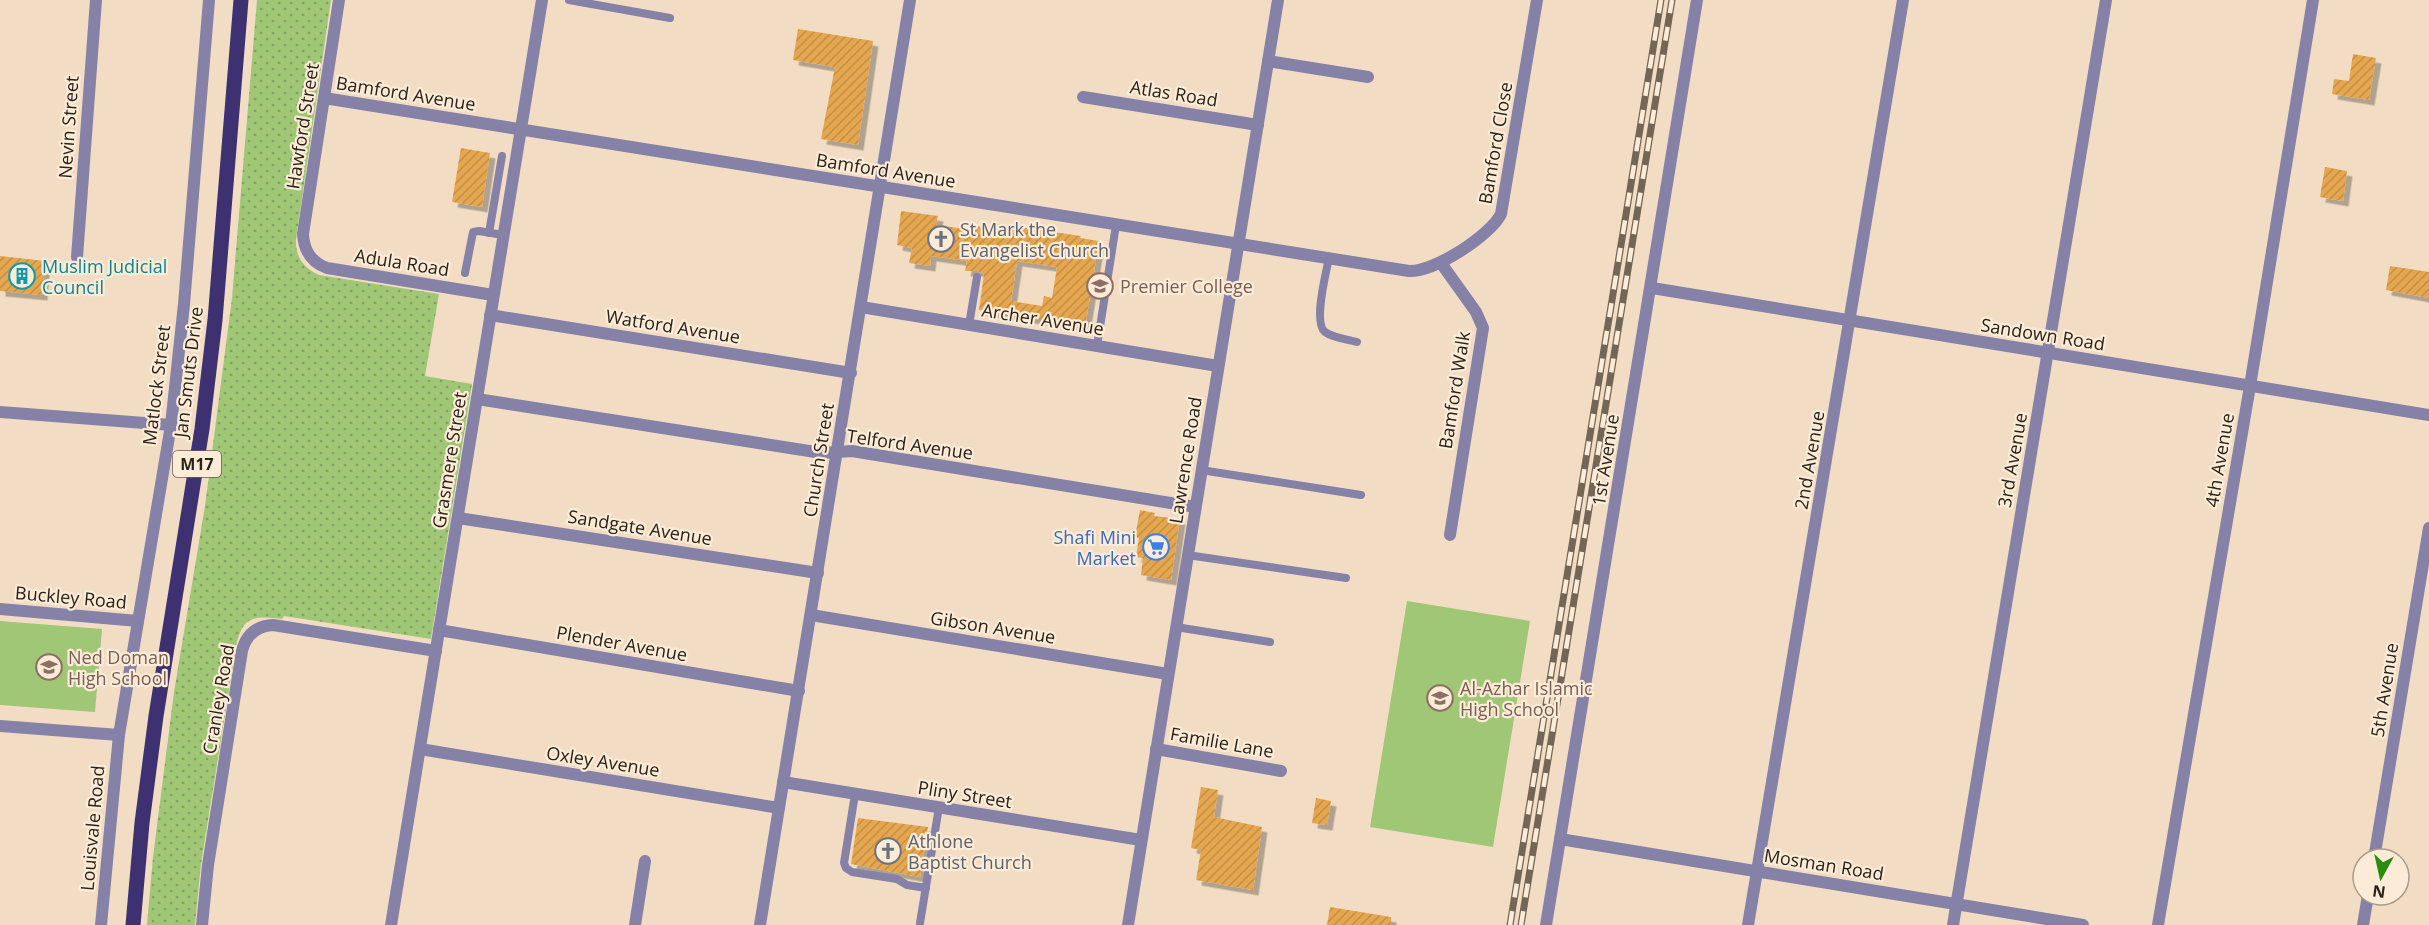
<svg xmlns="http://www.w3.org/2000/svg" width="2429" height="925" font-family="'Open Sans',sans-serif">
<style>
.grass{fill:url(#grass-dots)}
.garden{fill:#a0c776}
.building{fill:url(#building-hatch);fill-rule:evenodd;filter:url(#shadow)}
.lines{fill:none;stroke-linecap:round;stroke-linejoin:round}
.service{stroke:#8581a7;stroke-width:8}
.minor{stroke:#8581a7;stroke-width:12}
.primary{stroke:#3e3172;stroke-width:15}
.rail-casing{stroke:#736657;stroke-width:7}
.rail{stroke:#fcebd7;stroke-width:4.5;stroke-dasharray:14;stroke-linecap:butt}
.labels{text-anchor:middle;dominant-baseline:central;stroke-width:4.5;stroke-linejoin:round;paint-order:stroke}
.shield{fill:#fcebd7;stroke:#685e51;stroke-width:1.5}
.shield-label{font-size:16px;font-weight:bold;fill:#292218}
.street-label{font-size:18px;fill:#292218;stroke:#fcebd7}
.worship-label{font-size:18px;fill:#5b616d;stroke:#fcebd7;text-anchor:start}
.culture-label{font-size:18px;fill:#0d838f;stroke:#fcebd7;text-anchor:start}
.education-label{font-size:18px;fill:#785e54;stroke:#fcebd7;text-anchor:start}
.shop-label{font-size:18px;fill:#366cbe;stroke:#fcebd7;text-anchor:end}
</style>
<defs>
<pattern id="grass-dots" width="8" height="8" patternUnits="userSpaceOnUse" patternTransform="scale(1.5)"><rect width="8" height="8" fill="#a0c776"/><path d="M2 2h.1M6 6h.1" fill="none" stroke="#82a160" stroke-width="1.8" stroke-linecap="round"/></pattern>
<pattern id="building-hatch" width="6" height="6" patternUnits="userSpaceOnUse" patternTransform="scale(1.5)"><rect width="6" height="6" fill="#e4a74f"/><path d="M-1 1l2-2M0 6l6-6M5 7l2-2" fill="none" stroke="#c48f44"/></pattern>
<filter id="shadow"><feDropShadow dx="5.5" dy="5.5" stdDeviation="0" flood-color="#0004"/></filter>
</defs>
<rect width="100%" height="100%" fill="#f2ddc4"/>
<!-- grass -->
<path class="grass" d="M257,0H331L296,239C295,256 303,268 319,275L439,294L425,376L472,384L431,639L284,616L282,619C254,616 243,615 236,646L201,864L195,925H147L153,857L174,692L205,506L232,298Z"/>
<!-- garden -->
<g class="garden">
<path d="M1407,601L1530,621L1493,847L1370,827Z"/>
<path d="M0,621L102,629L95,712L0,705Z"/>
</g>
<!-- building -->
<g class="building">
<path d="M798,29L873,41L858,145L821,139L835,67L793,60Z"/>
<path d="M2353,54L2376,58L2369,100L2332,94L2334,79L2349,81Z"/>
<path d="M461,148L490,153L482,207L452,202Z"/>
<path d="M2325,167L2347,171L2343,201L2320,197Z"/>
<path d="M901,211L938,216L936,225L973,230L974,226L991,228L992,223L1081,236L1080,238L1099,241L1085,327L979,310L984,274L977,271H965L967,261L931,256L930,266L909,263L912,248L897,245ZM1017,261L1057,267L1052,298L1044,296L1042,306L1011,301Z"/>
<path d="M0,256L45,261L42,295L0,291Z"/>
<path d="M2390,266L2429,272V298L2386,290Z"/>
<path d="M1140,510L1155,513L1154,516L1180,519L1171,580L1141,575L1143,558L1136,557L1139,538L1135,537Z"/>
<path d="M1201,787L1218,790L1214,817L1262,827L1253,890L1196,880L1201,850L1191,848Z"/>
<path d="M1316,798L1331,801L1327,825L1312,823Z"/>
<path d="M858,818L928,827L920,877L851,864Z"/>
<path d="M1330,907L1391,917V925H1327Z"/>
</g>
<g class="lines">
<!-- service -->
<g class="service">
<path d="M569,0L670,18"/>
<path d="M489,233L502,156"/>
<path d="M1329,258C1326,273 1313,323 1325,332C1333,338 1347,339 1357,342"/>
<path d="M465,273L473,232L479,231L503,235"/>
<path d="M969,325L977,277"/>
<path d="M1097,346L1116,225"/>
<path d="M1201,470L1361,495"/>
<path d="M1187,555L1346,578"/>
<path d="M1176,627L1270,642"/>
<path d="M855,794L844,863L846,868L852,872L897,879L907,885L926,888"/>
<path d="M920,923L939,807"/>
</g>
<!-- minor -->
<g class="minor">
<path d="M339,0L303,234C304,251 311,262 327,268L493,295"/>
<path d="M1268,61L1368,77"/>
<path d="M1083,97L1258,125"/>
<path d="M324,98L1409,271C1434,272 1490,236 1501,214L1537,0"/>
<path d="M77,257L96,0"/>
<path d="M1441,263L1476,312L1483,328L1450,535"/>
<path d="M1652,288L2429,415"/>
<path d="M861,307L1218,366"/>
<path d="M490,315L851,373"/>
<path d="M477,399L822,453L852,451L1195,507"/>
<path d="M0,412L171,425"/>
<path d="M458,518L818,573"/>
<path d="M0,609L138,621"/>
<path d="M811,615L1168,674"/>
<path d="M439,630L799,691"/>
<path d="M0,726L119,735"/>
<path d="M420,749L779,808"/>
<path d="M1156,749L1281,771"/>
<path d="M783,782L1141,840"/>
<path d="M1560,839L2083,925"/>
<path d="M2374,859L2429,528"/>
<path d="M101,925L119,735L171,425L184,304L209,0"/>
<path d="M202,925L208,865L242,651C246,635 256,626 273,625L436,651"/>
<path d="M391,925L542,0"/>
<path d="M635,925L645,861"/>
<path d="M760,925L910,0"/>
<path d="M1128,925L1278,0"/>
<path d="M1546,925L1697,0"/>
<path d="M1748,925L1903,0"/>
<path d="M1953,925L2106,0"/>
<path d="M2158,925L2250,386L2313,0"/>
<path d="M2363,925L2368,895"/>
</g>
<!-- primary -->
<path class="primary" d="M133,925L142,823L156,716L202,429L215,320L241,0"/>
<!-- rail casing -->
<g class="rail-casing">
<g id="rail">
<path d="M1510,925L1661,0"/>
<path d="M1521,925L1672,0"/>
</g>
</g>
<!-- rail -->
<use href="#rail" class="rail"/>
</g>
<!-- icons -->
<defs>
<g id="church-ring" transform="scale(1.35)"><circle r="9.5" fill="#fcebd7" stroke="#6b7280" stroke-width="1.5"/><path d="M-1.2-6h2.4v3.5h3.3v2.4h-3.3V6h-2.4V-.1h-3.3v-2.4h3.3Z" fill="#6b7280"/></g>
<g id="building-ring" transform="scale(1.35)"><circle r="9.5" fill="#fcebd7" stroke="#0f9aa8" stroke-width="1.5"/><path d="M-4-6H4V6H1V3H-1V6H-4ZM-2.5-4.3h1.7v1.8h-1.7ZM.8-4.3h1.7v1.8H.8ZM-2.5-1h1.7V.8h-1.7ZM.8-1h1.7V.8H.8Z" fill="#0f9aa8"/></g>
<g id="school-ring" transform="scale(1.35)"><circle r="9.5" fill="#fcebd7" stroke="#8d6e63" stroke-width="1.5"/><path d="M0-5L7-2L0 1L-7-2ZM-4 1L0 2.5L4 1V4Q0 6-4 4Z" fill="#8d6e63"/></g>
<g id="supermarket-ring" transform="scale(1.35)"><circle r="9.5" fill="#fcebd7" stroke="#3f7fe0" stroke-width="1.5"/><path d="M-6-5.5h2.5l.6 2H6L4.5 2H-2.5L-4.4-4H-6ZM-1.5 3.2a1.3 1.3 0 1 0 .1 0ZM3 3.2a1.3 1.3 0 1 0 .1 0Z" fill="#3f7fe0"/></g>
</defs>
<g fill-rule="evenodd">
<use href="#church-ring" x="941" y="239"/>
<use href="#building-ring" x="22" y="276"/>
<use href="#school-ring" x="1100" y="286"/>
<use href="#supermarket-ring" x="1156" y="547"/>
<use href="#school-ring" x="49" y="667"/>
<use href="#school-ring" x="1440" y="698"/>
<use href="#church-ring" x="888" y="851"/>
</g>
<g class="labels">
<!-- shield labels -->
<rect class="shield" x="173" y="451" width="48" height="26" rx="4.5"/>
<g class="shield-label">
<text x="197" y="464">M17</text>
</g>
<!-- street labels -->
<g class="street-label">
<text transform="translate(406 93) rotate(9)">Bamford Avenue</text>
<text transform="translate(1174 93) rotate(9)">Atlas Road</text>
<text transform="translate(302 126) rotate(-81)">Hawford Street</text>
<text transform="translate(68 127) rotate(-86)">Nevin Street</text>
<text transform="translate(1495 143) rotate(-80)">Bamford Close</text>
<text transform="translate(886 170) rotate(9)">Bamford Avenue</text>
<text transform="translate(402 262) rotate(9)">Adula Road</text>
<text transform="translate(1043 319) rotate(9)">Archer Avenue</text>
<text transform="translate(673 326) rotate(9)">Watford Avenue</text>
<text transform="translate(2043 334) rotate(9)">Sandown Road</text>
<text transform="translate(188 372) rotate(-83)">Jan Smuts Drive</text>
<text transform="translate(156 385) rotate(-83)">Matlock Street</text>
<text transform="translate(1454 390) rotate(-81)">Bamford Walk</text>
<text transform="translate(910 444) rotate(8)">Telford Avenue</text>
<text transform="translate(449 460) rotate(-81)">Grasmere Street</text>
<text transform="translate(818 460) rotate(-81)">Church Street</text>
<text transform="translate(1185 460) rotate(-81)">Lawrence Road</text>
<text transform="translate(1605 460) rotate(-81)">1st Avenue</text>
<text transform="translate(1809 460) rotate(-80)">2nd Avenue</text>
<text transform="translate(2012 460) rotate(-80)">3rd Avenue</text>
<text transform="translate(2219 460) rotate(-80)">4th Avenue</text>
<text transform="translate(640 527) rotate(9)">Sandgate Avenue</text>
<text transform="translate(71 597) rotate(5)">Buckley Road</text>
<text transform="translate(993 627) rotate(9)">Gibson Avenue</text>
<text transform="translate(622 643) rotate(10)">Plender Avenue</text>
<text transform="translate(2384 690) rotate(-81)">5th Avenue</text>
<text transform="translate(218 699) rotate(-80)">Cranley Road</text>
<text transform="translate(1222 742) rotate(10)">Familie Lane</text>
<text transform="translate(603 761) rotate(9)">Oxley Avenue</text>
<text transform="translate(965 794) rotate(9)">Pliny Street</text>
<text transform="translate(92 828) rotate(-85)">Louisvale Road</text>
<text transform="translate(1824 864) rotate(9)">Mosman Road</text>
</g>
<!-- worship labels -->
<g class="worship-label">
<text x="960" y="229">St Mark the<tspan x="960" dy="21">Evangelist Church</tspan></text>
<text x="908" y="841">Athlone<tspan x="908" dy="21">Baptist Church</tspan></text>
</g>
<!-- culture labels -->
<g class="culture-label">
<text x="42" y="266">Muslim Judicial<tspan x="42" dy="21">Council</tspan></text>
</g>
<!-- education labels -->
<g class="education-label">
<text x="1120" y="286">Premier College</text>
<text x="68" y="657">Ned Doman<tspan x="68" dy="21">High School</tspan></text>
<text x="1460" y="688">Al-Azhar Islamic<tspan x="1460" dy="21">High School</tspan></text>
</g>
<!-- shop labels -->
<g class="shop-label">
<text x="1136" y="537">Shafi Mini<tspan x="1136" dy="21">Market</tspan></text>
</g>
</g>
<!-- north arrow -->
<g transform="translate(2381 877) rotate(188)"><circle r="28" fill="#fcebd7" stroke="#a89b8b" stroke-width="1.5"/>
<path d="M0-4.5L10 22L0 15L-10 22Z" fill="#278e0e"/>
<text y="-9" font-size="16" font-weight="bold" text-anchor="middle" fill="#292218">N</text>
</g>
</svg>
